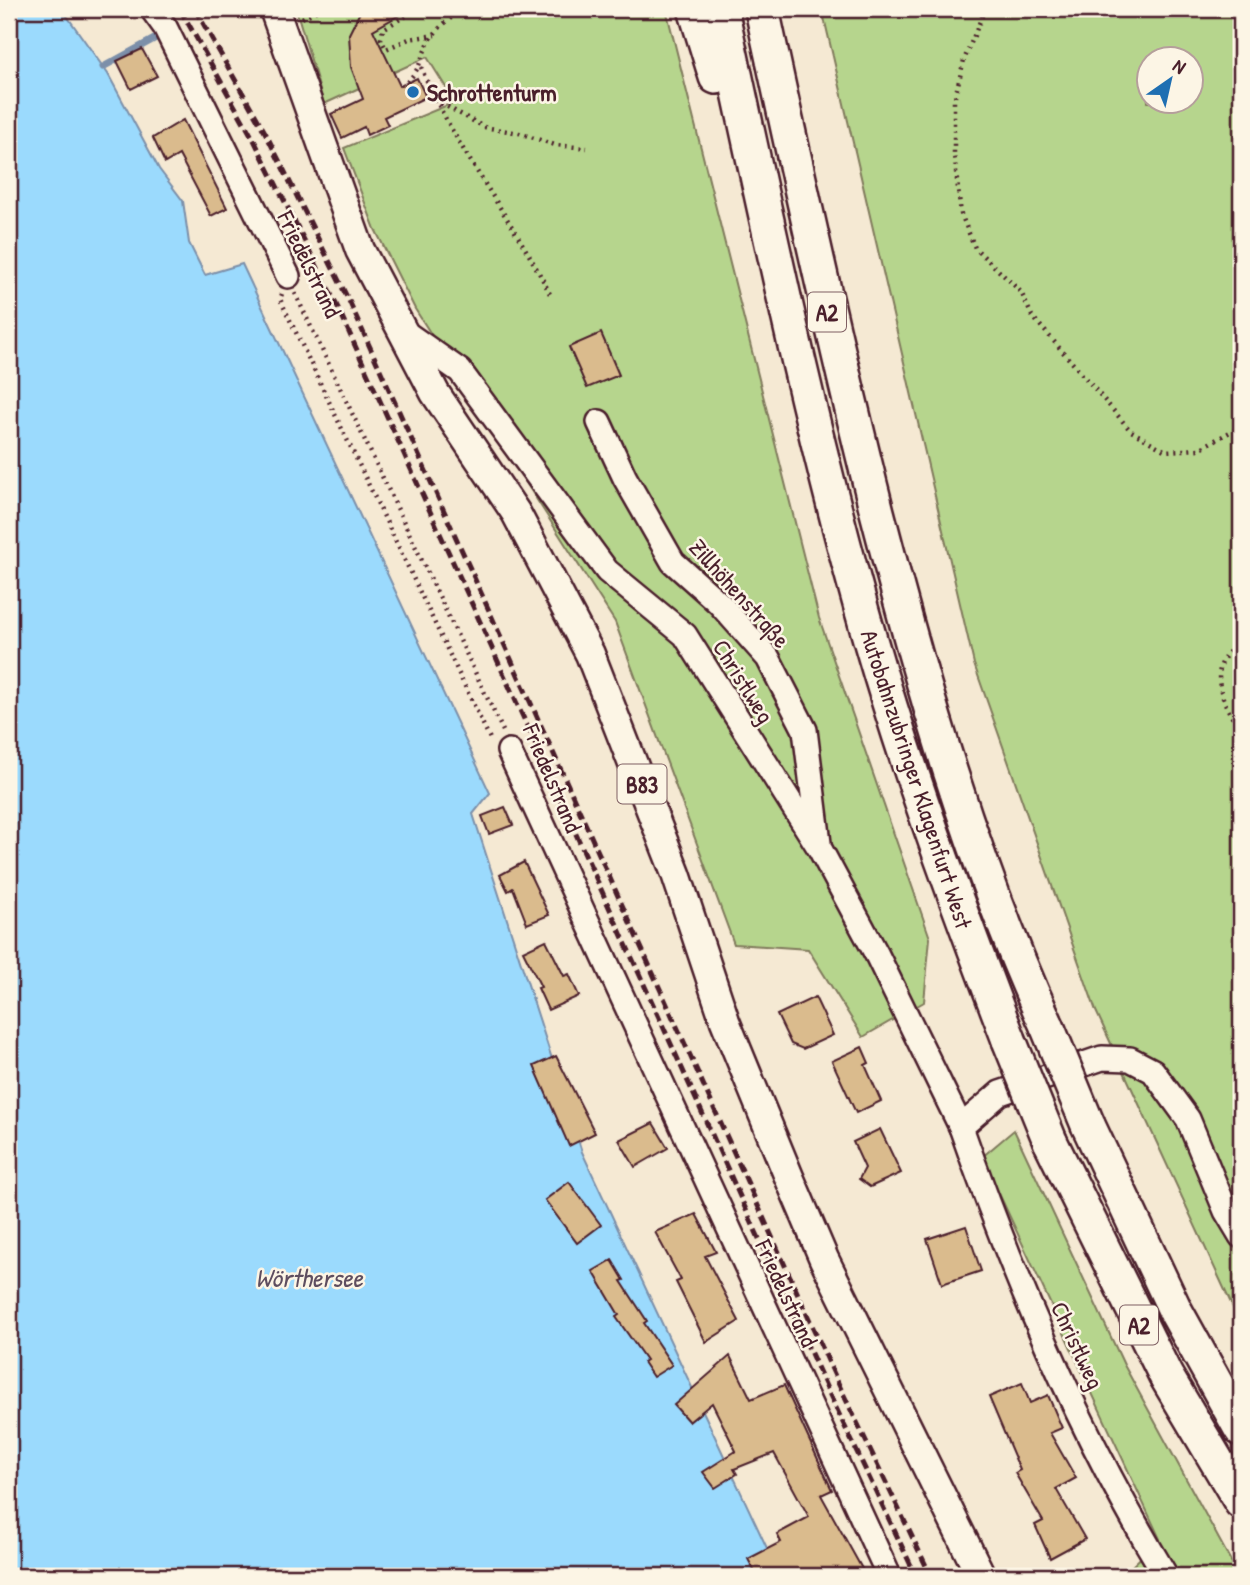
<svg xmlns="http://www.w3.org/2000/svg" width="1250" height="1585" font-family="'Patrick Hand',sans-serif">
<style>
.green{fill:#b6d58d;stroke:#807a5c;stroke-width:2;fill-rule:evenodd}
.water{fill:#9bdafd;stroke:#7b8fa9;stroke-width:2}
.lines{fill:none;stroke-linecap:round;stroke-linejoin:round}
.stream{stroke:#7b8fa9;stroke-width:7}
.building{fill:#dabb8d;stroke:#4a1f2b;stroke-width:2}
.minor-casing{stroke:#4a1f2b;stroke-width:28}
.major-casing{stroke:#4a1f2b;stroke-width:33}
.highway-casing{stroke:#4a1f2b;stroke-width:38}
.path{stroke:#4a1f2b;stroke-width:4.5;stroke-dasharray:2 5;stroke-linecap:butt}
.minor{stroke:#fcf5e5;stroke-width:23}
.major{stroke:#fcf5e5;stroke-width:28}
.highway{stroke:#fcf5e5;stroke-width:33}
.rail{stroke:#4a1f2b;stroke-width:5;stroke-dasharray:10 5;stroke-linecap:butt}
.highway-bridge-casing{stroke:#4a1f2b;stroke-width:38;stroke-linecap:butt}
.highway-bridge{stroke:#fcf5e5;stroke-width:33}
.poi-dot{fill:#1f6fb2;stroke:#fcf5e5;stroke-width:2.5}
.labels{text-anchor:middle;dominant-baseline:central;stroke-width:5;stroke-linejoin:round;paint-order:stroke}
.shield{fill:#fcf5e5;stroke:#7f5f63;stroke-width:2}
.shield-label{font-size:23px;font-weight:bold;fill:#4a1f2b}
.poi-label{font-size:24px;font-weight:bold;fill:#4a1f2b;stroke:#fcf5e5;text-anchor:start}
.street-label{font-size:24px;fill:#4a1f2b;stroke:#fcf5e5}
.water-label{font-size:26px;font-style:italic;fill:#5e4e60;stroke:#fcf5e5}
</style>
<rect width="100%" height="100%" fill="#f5e9d3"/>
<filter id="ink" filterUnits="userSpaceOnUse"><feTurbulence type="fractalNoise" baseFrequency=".0143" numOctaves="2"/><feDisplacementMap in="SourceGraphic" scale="14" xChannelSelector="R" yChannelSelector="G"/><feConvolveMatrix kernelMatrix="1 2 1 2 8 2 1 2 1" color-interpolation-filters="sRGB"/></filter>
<g filter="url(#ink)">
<!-- green -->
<g class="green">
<path d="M296,9H666L819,618L930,938L924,1002L863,1037L808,949L734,944L615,622L415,309L375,229L344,148L455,102L427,57L324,104Z"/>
<path d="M822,9H1241V1325L1096,1011L974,664ZM1148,60H1190V102H1148Z"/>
<path d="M1014,1130L1124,1365L1239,1576H1132L1129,1569L1160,1539L982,1157Z"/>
</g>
<!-- water -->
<path class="water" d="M9,9H62L108,74L159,169L183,201L189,243L205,275L242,264L490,793L473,814L582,1152L780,1576H9Z"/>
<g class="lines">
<!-- stream -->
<path class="stream" d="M103,67L156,38"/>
</g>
<!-- building -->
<g class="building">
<path d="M366,9H410L373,30L400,86L417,78L426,97L384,117L388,125L367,135L364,127L342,138L331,114L363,99L351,67L349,34L360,12Z"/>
<path d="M142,49L157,76L131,89L117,61Z"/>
<path d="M183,120L227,208L211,216L179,155L165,163L153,138Z"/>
<path d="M601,333L619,375L587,388L569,347Z"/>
<path d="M505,807L513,825L489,834L482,816Z"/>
<path d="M524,862L549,915L527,924L513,888L508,891L500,875Z"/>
<path d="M546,940L564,976L569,974L579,996L548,1010L538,988L541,987L523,951Z"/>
<path d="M815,997L833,1035L803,1049L791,1044L777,1015Z"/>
<path d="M862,1047L869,1063L865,1065L881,1101L856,1113L832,1061Z"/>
<path d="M556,1056L595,1133L569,1146L534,1066Z"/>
<path d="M653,1123L668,1148L635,1167L619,1140Z"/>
<path d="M880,1129L901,1173L870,1187L859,1179L865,1168L853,1142Z"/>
<path d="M569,1182L601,1225L577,1243L545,1200Z"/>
<path d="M696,1214L716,1252L705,1256L739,1321L706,1342L676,1282L681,1280L655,1232Z"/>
<path d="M966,1226L981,1271L942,1284L927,1239Z"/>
<path d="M612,1260L624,1280L621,1281L647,1321L644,1323L672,1365L653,1377L643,1362L646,1360L616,1317L619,1315L593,1271Z"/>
<path d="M730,1356L751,1399L784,1385L832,1490L821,1495L866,1576H757L748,1559L781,1542L777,1534L809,1517L774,1453L734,1469L737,1474L715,1488L703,1472L736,1451L712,1403L689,1422L674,1405Z"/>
<path d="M1022,1383L1030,1403L1048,1395L1062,1428L1050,1433L1076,1478L1056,1489L1085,1539L1050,1558L1035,1525L1043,1521L1015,1473L1020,1470L989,1397Z"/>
</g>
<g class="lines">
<!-- minor casing -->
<g class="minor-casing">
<g id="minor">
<path d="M152,9L165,27L288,276"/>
<path d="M403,331L460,371L607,571L685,635L820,849L877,955L961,1127"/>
<path d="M599,422L625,478L673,562L719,603L768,658L805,730L819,843"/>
<path d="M509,751L889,1576"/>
<path d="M1166,1576C1081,1436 1015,1282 961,1127L1000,1093L1102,1058L1130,1059L1153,1071L1188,1119L1226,1211L1241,1236"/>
</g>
</g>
<!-- major casing -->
<g class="major-casing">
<path id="major" d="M274,9L360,250L435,393L516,513L590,654L676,874L725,1021L789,1177L824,1259L981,1576"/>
</g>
<!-- highway casing -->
<g class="highway-casing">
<g id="highway">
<path d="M695,9L716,77"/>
<path d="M721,9C767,221 811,434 871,643C910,778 959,909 1009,1040"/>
<path d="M762,9C798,177 835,345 877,512C922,686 972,862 1047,1026"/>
<path d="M1088,1125L1175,1310L1241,1429"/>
<path d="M1050,1141L1166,1376L1241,1502"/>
</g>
</g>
<!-- path -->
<g class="path">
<path d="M418,9L383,29L381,39L386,49L409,39L435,35"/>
<path d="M985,9L964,60L954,101V155L961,214L975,248L1021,292L1032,316L1131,431L1166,451L1199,449L1241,426"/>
<path d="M302,18L320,9"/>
<path d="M421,67C454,148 511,215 550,294"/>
<path d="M407,82C421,67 418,65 426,48C434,30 449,18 465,9"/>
<path d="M435,100L484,127L519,133L555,145L587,148"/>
<path d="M295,293L503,731"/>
<path d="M282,294L280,299L491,741"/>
<path d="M1241,643C1203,664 1222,704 1241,731"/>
</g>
<!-- minor -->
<use href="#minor" class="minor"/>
<!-- major -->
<use href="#major" class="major"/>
<!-- highway -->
<use href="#highway" class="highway"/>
<!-- rail -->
<g class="rail">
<path d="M180,9L254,140L338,308L828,1391L916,1576"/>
<path d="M195,9L266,134L350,303L839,1385L931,1576"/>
</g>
<!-- highway-bridge casing -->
<g class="highway-bridge-casing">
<g id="highway-bridge">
<path d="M1047,1026L1088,1125"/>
<path d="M1009,1040L1050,1141"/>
</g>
</g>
<!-- highway-bridge -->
<use href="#highway-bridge" class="highway-bridge"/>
</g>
</g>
<!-- markers -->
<circle class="poi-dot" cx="413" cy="92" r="7"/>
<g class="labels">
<!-- shield labels -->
<g class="shield">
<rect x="808" y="292.5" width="38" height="39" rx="5"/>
<rect x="617.5" y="764.5" width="49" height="39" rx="5"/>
<rect x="1120" y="1305.5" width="38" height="39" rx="5"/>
</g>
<g class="shield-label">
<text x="827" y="312">A2</text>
<text x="642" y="784">B83</text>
<text x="1139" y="1325">A2</text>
</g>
<!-- poi labels -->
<g class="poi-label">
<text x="427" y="92">Schrottenturm</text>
</g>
<!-- street labels -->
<g class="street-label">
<text transform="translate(310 264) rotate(64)">Friedelstrand</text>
<text transform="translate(740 593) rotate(48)">Zillhöhenstraße</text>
<text transform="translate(744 681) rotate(58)">Christlweg</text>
<text transform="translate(553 778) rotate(67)">Friedelstrand</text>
<text transform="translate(917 779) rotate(72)">Autobahnzubringer Klagenfurt West</text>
<text transform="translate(787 1293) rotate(65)">Friedelstrand</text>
<text transform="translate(1078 1345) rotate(65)">Christlweg</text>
</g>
<!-- water labels -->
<g class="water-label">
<text x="309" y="1277">Wörthersee</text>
</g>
</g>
<!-- margin -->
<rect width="1250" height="1585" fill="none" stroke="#fcf5e5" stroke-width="35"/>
<rect x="18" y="18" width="1215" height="1550" fill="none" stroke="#4a1f2b" stroke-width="2.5" filter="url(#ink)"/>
<!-- north arrow -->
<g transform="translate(1170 80) rotate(34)"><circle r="33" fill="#fcf5e5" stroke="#b59f9b" stroke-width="2"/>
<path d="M0-5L12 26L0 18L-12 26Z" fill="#1f6fb2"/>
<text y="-10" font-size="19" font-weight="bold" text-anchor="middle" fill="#4a1f2b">N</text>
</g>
</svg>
